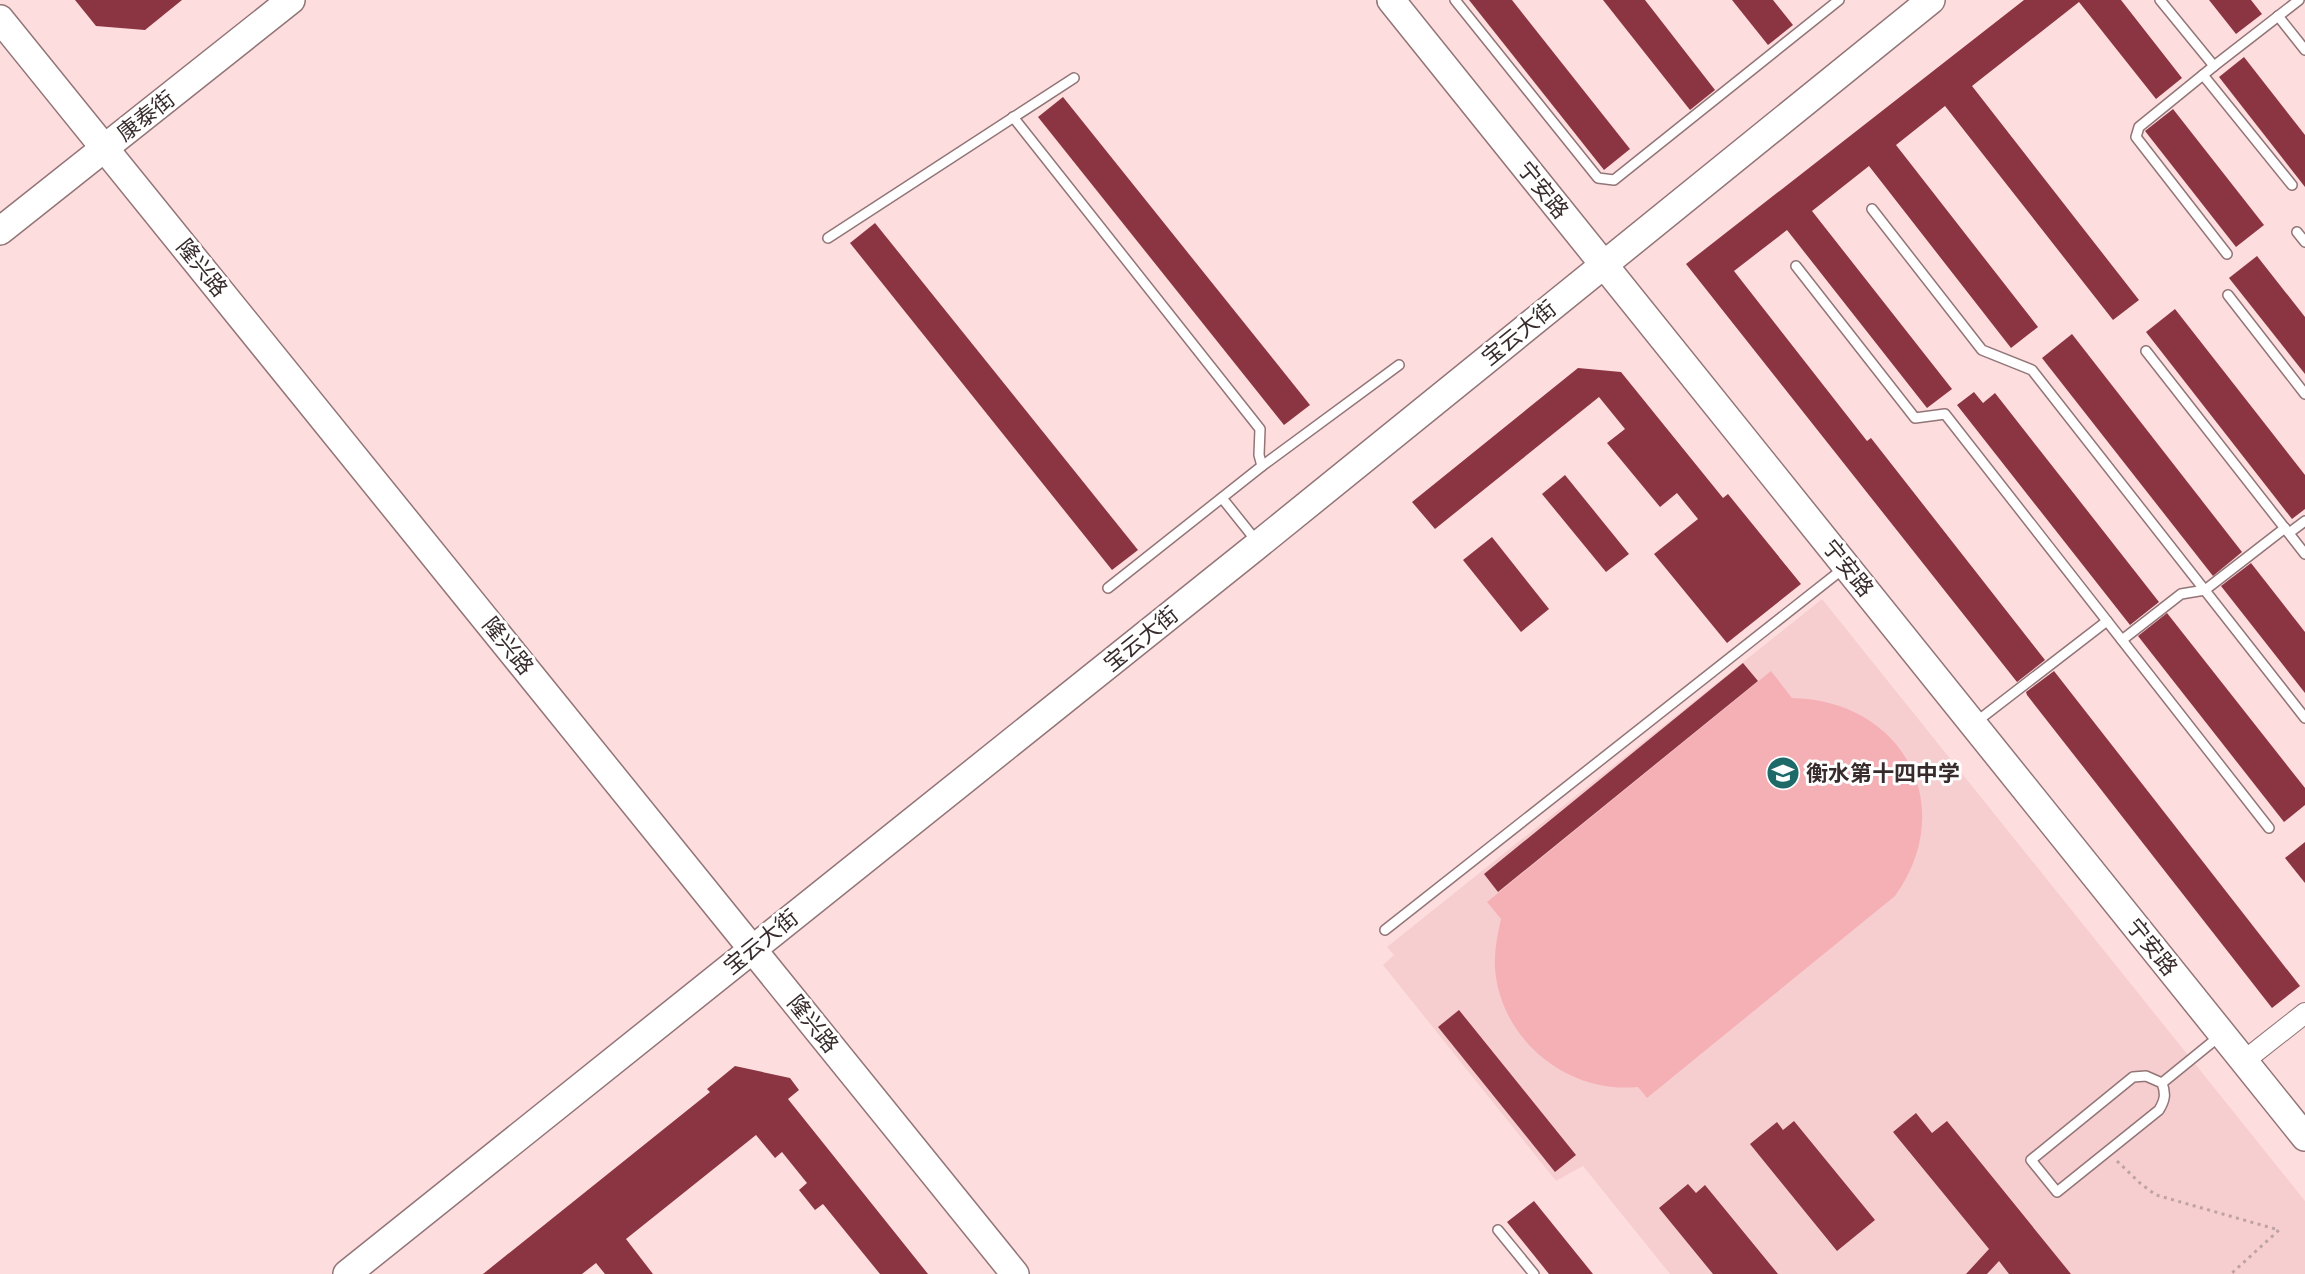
<svg xmlns="http://www.w3.org/2000/svg" width="2305" height="1274" font-family="Figtree,'Noto Sans SC',sans-serif">
<style>
.built{fill:#f7ced0}
.park{fill:#f5b0b6}
.building{fill:#8b3542}
.lines{fill:none;stroke-linecap:round;stroke-linejoin:round}
.lane-casing{stroke:#927577;stroke-width:12}
.street-casing{stroke:#927577;stroke-width:22}
.secondary-casing{stroke:#927577;stroke-width:30}
.path{stroke:#bda3a4;stroke-width:3;stroke-dasharray:3 4.5;stroke-linecap:butt}
.lane{stroke:#fff;stroke-width:9}
.street{stroke:#fff;stroke-width:20}
.secondary{stroke:#fff;stroke-width:27}
.labels{text-anchor:middle;dominant-baseline:central;stroke-width:6;stroke-linejoin:round;paint-order:stroke}
.street-label{font-size:22px;fill:#372b2c;stroke:#fff}
.poi-label{font-size:22px;font-weight:bold;fill:#372b2c;stroke:#fff;text-anchor:start}
</style>
<rect width="100%" height="100%" fill="#fedddf"/>
<!-- built -->
<path class="built" d="M1822,599L2305,1201V1274H1670L1583,1166L1556,1181L1383,965L1394,955L1387,947Z"/>
<!-- park -->
<path class="park" d="M1771,671L1792,698C1902,700 1960,805 1895,896L1647,1098L1638,1087C1567,1094 1501,1040 1495,969C1494,952 1497,936 1501,919L1487,902Z"/>
<!-- building -->
<g class="building">
<path d="M75,0H182L145,30L96,26Z"/>
<path d="M1469,0H1512L1630,149L1604,170Z"/>
<path d="M1603,0H1645L1715,90L1690,110Z"/>
<path d="M1732,0H1773L1793,25L1768,45Z"/>
<path d="M2024,0H2121L2182,78L2156,99L2079,2L1972,86L2139,300L2113,320L1945,106L1896,145L2038,327L2011,348L1869,166L1812,211L1952,389L1927,408L1787,230L1734,271L1867,441L1871,438L2045,660L2017,682L1686,264Z"/>
<path d="M2209,0H2251L2262,14L2236,34Z"/>
<path d="M2244,57L2305,135V187L2219,77Z"/>
<path d="M1063,97L1310,405L1284,425L1038,117Z"/>
<path d="M2173,109L2264,225L2236,247L2145,131Z"/>
<path d="M875,223L1138,550L1112,570L850,243Z"/>
<path d="M2257,256L2305,317V374L2229,278Z"/>
<path d="M2175,309L2305,475V509L2292,519L2146,332Z"/>
<path d="M2072,334L2242,552L2213,576L2042,358Z"/>
<path d="M1578,368L1621,372L1723,498L1728,494L1801,584L1727,643L1654,554L1698,519L1677,493L1660,507L1607,443L1625,429L1599,397L1435,529L1412,502Z"/>
<path d="M1974,392L1983,403L1995,393L2159,602L2130,625L1957,405Z"/>
<path d="M1565,475L1629,554L1606,572L1542,494Z"/>
<path d="M1492,537L1549,609L1521,632L1463,560Z"/>
<path d="M2251,563L2305,632V693L2221,586Z"/>
<path d="M2167,613L2305,788V805L2284,822L2138,636Z"/>
<path d="M1743,663L1758,681L1498,892L1484,874Z"/>
<path d="M2054,671L2300,986L2272,1008L2027,695L2026,692Z"/>
<path d="M2305,842V883L2285,858Z"/>
<path d="M1459,1010L1576,1155L1555,1172L1438,1027Z"/>
<path d="M735,1066L790,1078L799,1090L788,1099L928,1274H880L823,1204L815,1210L799,1190L807,1183L782,1152L775,1158L756,1135L626,1239L653,1274H605L596,1263L582,1274H483L710,1092L707,1089Z"/>
<path d="M1916,1113L1932,1133L1947,1121L2071,1274H2009L1999,1261L1987,1274H1966L1989,1249L1893,1132Z"/>
<path d="M1794,1121L1875,1220L1837,1251L1750,1144L1777,1122L1783,1130Z"/>
<path d="M1688,1184L1696,1193L1705,1185L1778,1274H1713L1659,1208Z"/>
<path d="M1534,1201L1593,1274H1549L1507,1222Z"/>
</g>
<g class="lines">
<!-- lane casing -->
<g class="lane-casing">
<g id="lane">
<path d="M1455,0L1598,178L1614,180L1839,0"/>
<path d="M2160,0L2214,66L2139,127L2136,137L2227,254"/>
<path d="M2278,16L2305,50"/>
<path d="M2214,66L2299,0"/>
<path d="M2203,75L2292,185"/>
<path d="M1013,117L1260,429L1259,455L1262,466"/>
<path d="M1872,209L1982,350L2032,370L2305,718"/>
<path d="M2297,232L2305,242"/>
<path d="M828,238L1074,78"/>
<path d="M1796,266L1915,418L1945,414L2269,828"/>
<path d="M2228,295L2305,394"/>
<path d="M2146,351L2305,554"/>
<path d="M1222,498L1258,543"/>
<path d="M2289,533L2305,521"/>
<path d="M1108,588L1262,466L1399,365"/>
<path d="M2122,640L2181,594L2205,590L2285,528"/>
<path d="M1976,722L2107,621"/>
<path d="M1385,930L1844,568"/>
<path d="M2146,1076L2162,1083C2166,1094 2165,1100 2159,1110L2057,1192L2031,1160L2133,1077Z"/>
<path d="M2162,1083L2221,1035"/>
<path d="M1498,1230L1534,1274"/>
</g>
</g>
<!-- street casing -->
<g class="street-casing">
<path id="street" d="M2244,1061L2305,1013"/>
</g>
<!-- secondary casing -->
<g class="secondary-casing">
<g id="secondary">
<path d="M1391,0L2305,1137"/>
<path d="M0,19L1015,1274"/>
<path d="M0,231L291,0"/>
<path d="M347,1274L1254,548L1931,0"/>
</g>
</g>
<!-- path -->
<path class="path" d="M2117,1161L2141,1184L2156,1195L2279,1230L2231,1274"/>
<!-- lane -->
<use href="#lane" class="lane"/>
<!-- street -->
<use href="#street" class="street"/>
<!-- secondary -->
<use href="#secondary" class="secondary"/>
</g>
<!-- icons -->
<defs>
<g id="school-disc" transform="scale(1.725)"><circle r="9.5" fill="#1d6a69" stroke="#fff"/><path d="M0-5L7-2L0 1L-7-2ZM-4 1L0 2.5L4 1V4Q0 6-4 4Z" fill="#fff"/></g>
</defs>
<g fill-rule="evenodd">
<use href="#school-disc" x="1783" y="773"/>
</g>
<g class="labels">
<!-- street labels -->
<g class="street-label">
<text transform="translate(146 116) rotate(-38)">康泰街</text>
<text transform="translate(1543 190) rotate(51)">宁安路</text>
<text transform="translate(202 268) rotate(51)">隆兴路</text>
<text transform="translate(1519 333) rotate(-39)">宝云大街</text>
<text transform="translate(1848 568) rotate(51)">宁安路</text>
<text transform="translate(1141 639) rotate(-39)">宝云大街</text>
<text transform="translate(508 646) rotate(51)">隆兴路</text>
<text transform="translate(761 942) rotate(-39)">宝云大街</text>
<text transform="translate(2152 947) rotate(51)">宁安路</text>
<text transform="translate(813 1024) rotate(51)">隆兴路</text>
</g>
<!-- poi labels -->
<g class="poi-label">
<text x="1806" y="773">衡水第十四中学</text>
</g>
</g>
</svg>
